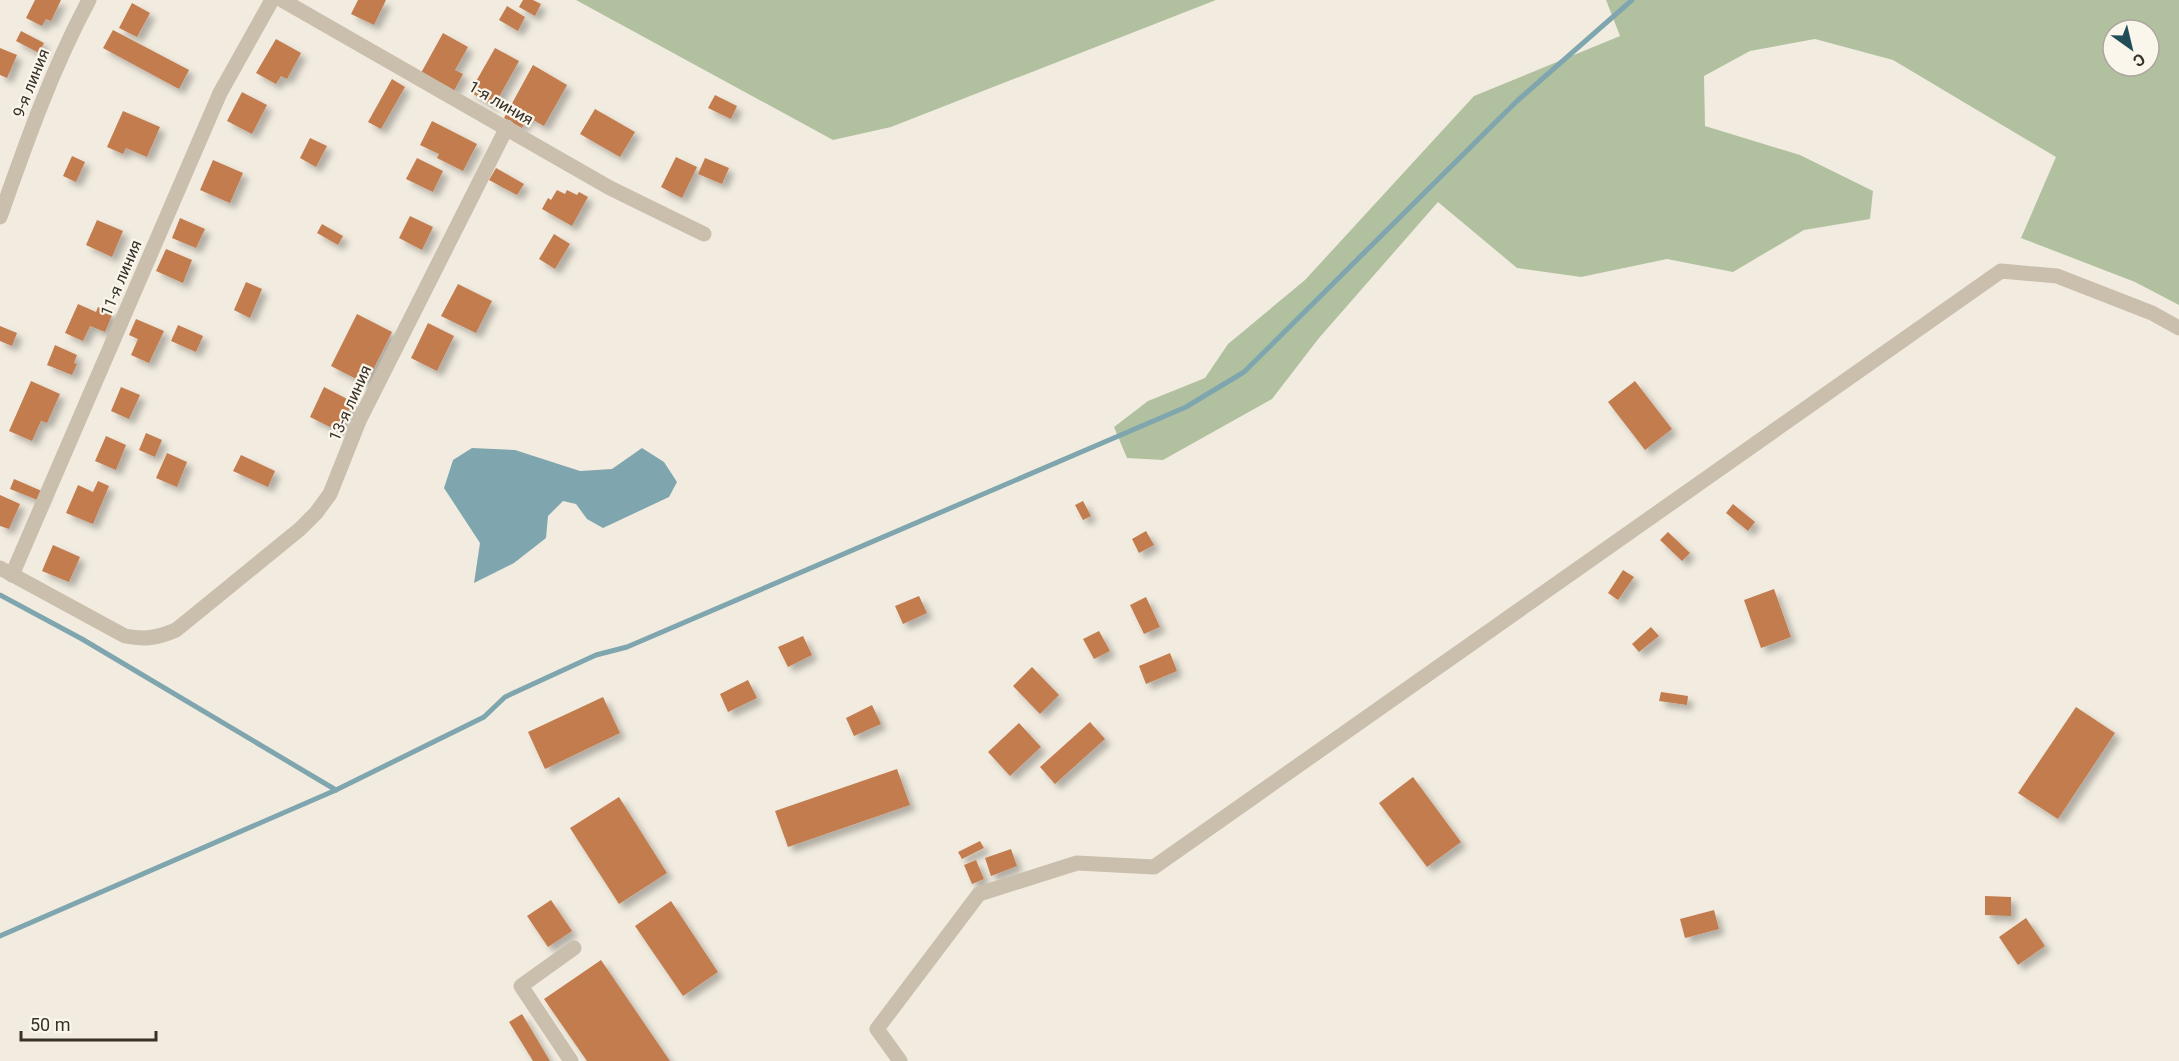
<svg xmlns="http://www.w3.org/2000/svg" width="2179" height="1061" font-family="Roboto,sans-serif">
<style>
.green{fill:#b1c1a0;fill-rule:evenodd}
.water{fill:#7fa5ae}
.lines{fill:none;stroke-linecap:round;stroke-linejoin:round}
.stream{stroke:#7fa5ae;stroke-width:5}
.building{fill:#c27c4e;filter:url(#shadow)}
.minor{stroke:#cabeac;stroke-width:15}
.labels{text-anchor:middle;dominant-baseline:central;stroke-width:4.5;stroke-linejoin:round;paint-order:stroke}
.street-label{font-size:16px;fill:#38312a;stroke:#faf6ec}
</style>
<defs>
<filter id="shadow"><feDropShadow dx="5.5" dy="5.5" stdDeviation="3" flood-color="#0004"/></filter>
</defs>
<rect width="100%" height="100%" fill="#f2ece0"/>
<!-- green -->
<g class="green">
<path d="M576,0H1216L891,127L833,140Z"/>
<path d="M1606,0H2179V305L2135,282L2021,238L2056,157L1893,60L1815,39L1750,51L1704,76L1705,126L1800,155L1873,191L1870,219L1804,230L1733,272L1667,259L1581,277L1517,268L1438,202L1319,338L1272,399L1163,460L1127,458L1114,427L1148,401L1205,378L1228,344L1305,280L1474,96L1620,36ZM2113,30H2149V66H2113Z"/>
</g>
<!-- water -->
<path class="water" d="M472,448L515,450L580,471L612,469L642,448L664,462L677,482L669,497L603,528L587,519L576,504L563,501L548,516L546,538L514,563L474,583L480,543L444,488L453,460Z"/>
<g class="lines">
<!-- stream -->
<g class="stream">
<path d="M0,595L82,639L336,790"/>
<path d="M0,936L336,790L484,717L505,697L596,655L627,647L1186,407L1244,372L1517,101L1632,0"/>
</g>
</g>
<!-- building -->
<g class="building">
<path d="M35,0H61L51,21L46,19L42,26L26,18Z"/>
<path d="M358,0H386L374,25L351,14Z"/>
<path d="M523,0H533L541,4L535,16L519,7Z"/>
<path d="M132,3L150,13L137,37L119,28Z"/>
<path d="M507,6L525,17L518,31L499,20Z"/>
<path d="M113,30L189,70L179,89L103,48Z"/>
<path d="M21,31L44,43L39,53L16,41Z"/>
<path d="M443,33L468,47L455,70L463,74L454,91L421,73Z"/>
<path d="M276,39L301,53L287,79L281,76L276,84L256,73Z"/>
<path d="M0,48L17,55L7,78L0,75Z"/>
<path d="M495,48L519,61L494,106L470,92Z"/>
<path d="M533,65L567,85L544,126L528,117L522,128L504,118Z"/>
<path d="M392,79L405,87L381,129L368,122Z"/>
<path d="M242,92L267,105L252,134L227,121Z"/>
<path d="M715,95L737,106L731,119L708,108Z"/>
<path d="M595,109L635,132L620,157L580,134Z"/>
<path d="M123,111L160,127L147,157L126,148L123,154L107,147Z"/>
<path d="M432,121L477,144L463,171L437,158L439,154L420,145Z"/>
<path d="M310,138L327,146L316,167L300,158Z"/>
<path d="M72,156L85,162L76,182L63,176Z"/>
<path d="M676,157L697,167L682,198L661,187Z"/>
<path d="M417,158L443,171L433,192L406,179Z"/>
<path d="M705,158L729,168L722,184L698,174Z"/>
<path d="M213,160L243,173L230,203L200,190Z"/>
<path d="M496,168L524,184L517,195L489,180Z"/>
<path d="M557,190L565,194L567,190L577,195L579,192L588,197L572,226L542,209L548,198L551,200Z"/>
<path d="M410,216L433,227L422,250L399,238Z"/>
<path d="M180,218L205,229L196,248L172,238Z"/>
<path d="M97,220L123,231L112,257L86,245Z"/>
<path d="M322,224L343,236L338,245L317,233Z"/>
<path d="M554,234L570,244L555,269L539,259Z"/>
<path d="M166,249L192,260L183,283L156,271Z"/>
<path d="M246,282L262,289L250,318L234,310Z"/>
<path d="M458,284L492,301L476,333L441,316Z"/>
<path d="M78,304L96,312L98,307L113,313L105,332L90,326L83,341L65,333Z"/>
<path d="M357,314L392,332L366,384L331,366Z"/>
<path d="M136,319L164,331L149,363L131,355L138,339L129,335Z"/>
<path d="M428,323L454,336L437,371L411,358Z"/>
<path d="M178,325L203,336L196,352L171,341Z"/>
<path d="M0,326L17,333L12,346L0,341Z"/>
<path d="M55,345L77,355L74,363L77,364L72,375L47,365Z"/>
<path d="M31,381L60,394L47,423L41,421L32,441L9,431Z"/>
<path d="M1635,381L1672,429L1645,450L1608,402Z"/>
<path d="M121,387L140,395L129,419L111,411Z"/>
<path d="M324,387L353,402L338,431L310,417Z"/>
<path d="M146,433L162,440L155,457L139,450Z"/>
<path d="M106,436L126,445L116,470L95,461Z"/>
<path d="M167,453L187,462L177,487L156,478Z"/>
<path d="M241,455L275,471L268,487L233,471Z"/>
<path d="M14,479L44,492L40,501L10,489Z"/>
<path d="M98,481L109,486L93,524L66,513L78,485L93,492Z"/>
<path d="M0,495L20,504L9,529L0,526Z"/>
<path d="M1083,501L1091,516L1083,520L1075,505Z"/>
<path d="M1733,504L1755,522L1748,531L1726,513Z"/>
<path d="M1146,531L1154,545L1139,553L1132,539Z"/>
<path d="M1668,532L1690,553L1682,561L1660,540Z"/>
<path d="M53,545L80,557L69,582L42,571Z"/>
<path d="M1623,570L1634,577L1618,600L1608,593Z"/>
<path d="M1774,589L1791,637L1761,648L1744,600Z"/>
<path d="M919,596L927,613L903,624L895,606Z"/>
<path d="M1146,597L1160,627L1144,634L1130,605Z"/>
<path d="M1651,627L1659,636L1639,652L1632,644Z"/>
<path d="M1099,631L1110,651L1094,659L1083,639Z"/>
<path d="M803,636L812,655L788,667L778,647Z"/>
<path d="M1170,653L1177,671L1146,684L1139,666Z"/>
<path d="M1032,667L1059,695L1040,714L1013,686Z"/>
<path d="M748,680L757,698L728,712L720,694Z"/>
<path d="M1661,692L1688,696L1687,705L1659,701Z"/>
<path d="M603,697L620,733L545,769L528,732Z"/>
<path d="M872,705L881,724L854,736L846,718Z"/>
<path d="M2076,707L2115,733L2058,819L2018,793Z"/>
<path d="M1090,722L1105,739L1055,784L1040,767Z"/>
<path d="M1019,723L1041,747L1010,776L988,752Z"/>
<path d="M897,769L910,805L788,847L775,811Z"/>
<path d="M1413,777L1461,842L1427,867L1379,803Z"/>
<path d="M619,797L667,873L619,904L570,828Z"/>
<path d="M980,841L984,848L962,859L958,852Z"/>
<path d="M1011,849L1017,866L991,876L985,858Z"/>
<path d="M976,860L984,879L972,884L964,865Z"/>
<path d="M1985,896L2011,897V916L1985,915Z"/>
<path d="M551,900L572,931L548,947L527,916Z"/>
<path d="M671,901L718,972L683,996L635,926Z"/>
<path d="M1714,910L1719,929L1685,938L1680,919Z"/>
<path d="M2026,918L2045,946L2018,965L1999,937Z"/>
<path d="M601,960L670,1061H587L544,999Z"/>
<path d="M522,1014L550,1061H533L509,1022Z"/>
</g>
<g class="lines">
<!-- minor -->
<g class="minor">
<path d="M282,0L610,188L704,234"/>
<path d="M0,217C26,143 52,69 89,0"/>
<path d="M0,568L125,636C145,640 157,638 176,630L300,529L316,513L330,494L359,421L507,127"/>
<path d="M12,575L220,93L272,0"/>
<path d="M571,1061L521,986L574,948"/>
<path d="M900,1061L877,1029L979,894L1077,863L1154,867L2001,271L2057,276L2152,313L2179,328"/>
</g>
</g>
<g class="labels">
<!-- street labels -->
<g class="street-label">
<text transform="translate(31 83) rotate(-68)">9-я линия</text>
<text transform="translate(501 103) rotate(30)">1-я линия</text>
<text transform="translate(121 278) rotate(-67)">11-я линия</text>
<text transform="translate(350 403) rotate(-66)">13-я линия</text>
</g>
</g>
<!-- north arrow -->
<g transform="translate(2131 48) rotate(146)"><circle r="28" fill="#faf6ec" stroke="#aca79e" stroke-width="1.5"/>
<path d="M0-4.5L10 22L0 15L-10 22Z" fill="#214d59"/>
<text y="-9" font-size="16" font-weight="bold" text-anchor="middle" fill="#38312a">С</text>
</g>
<!-- scale -->
<path d="M21 1031v9h135v-9" fill="none" stroke="#38312a" stroke-width="3"/>
<text x="30" y="1031" font-size="18" fill="#38312a" stroke="#faf6ec" stroke-width="4.5" paint-order="stroke">50 m</text>
</svg>
